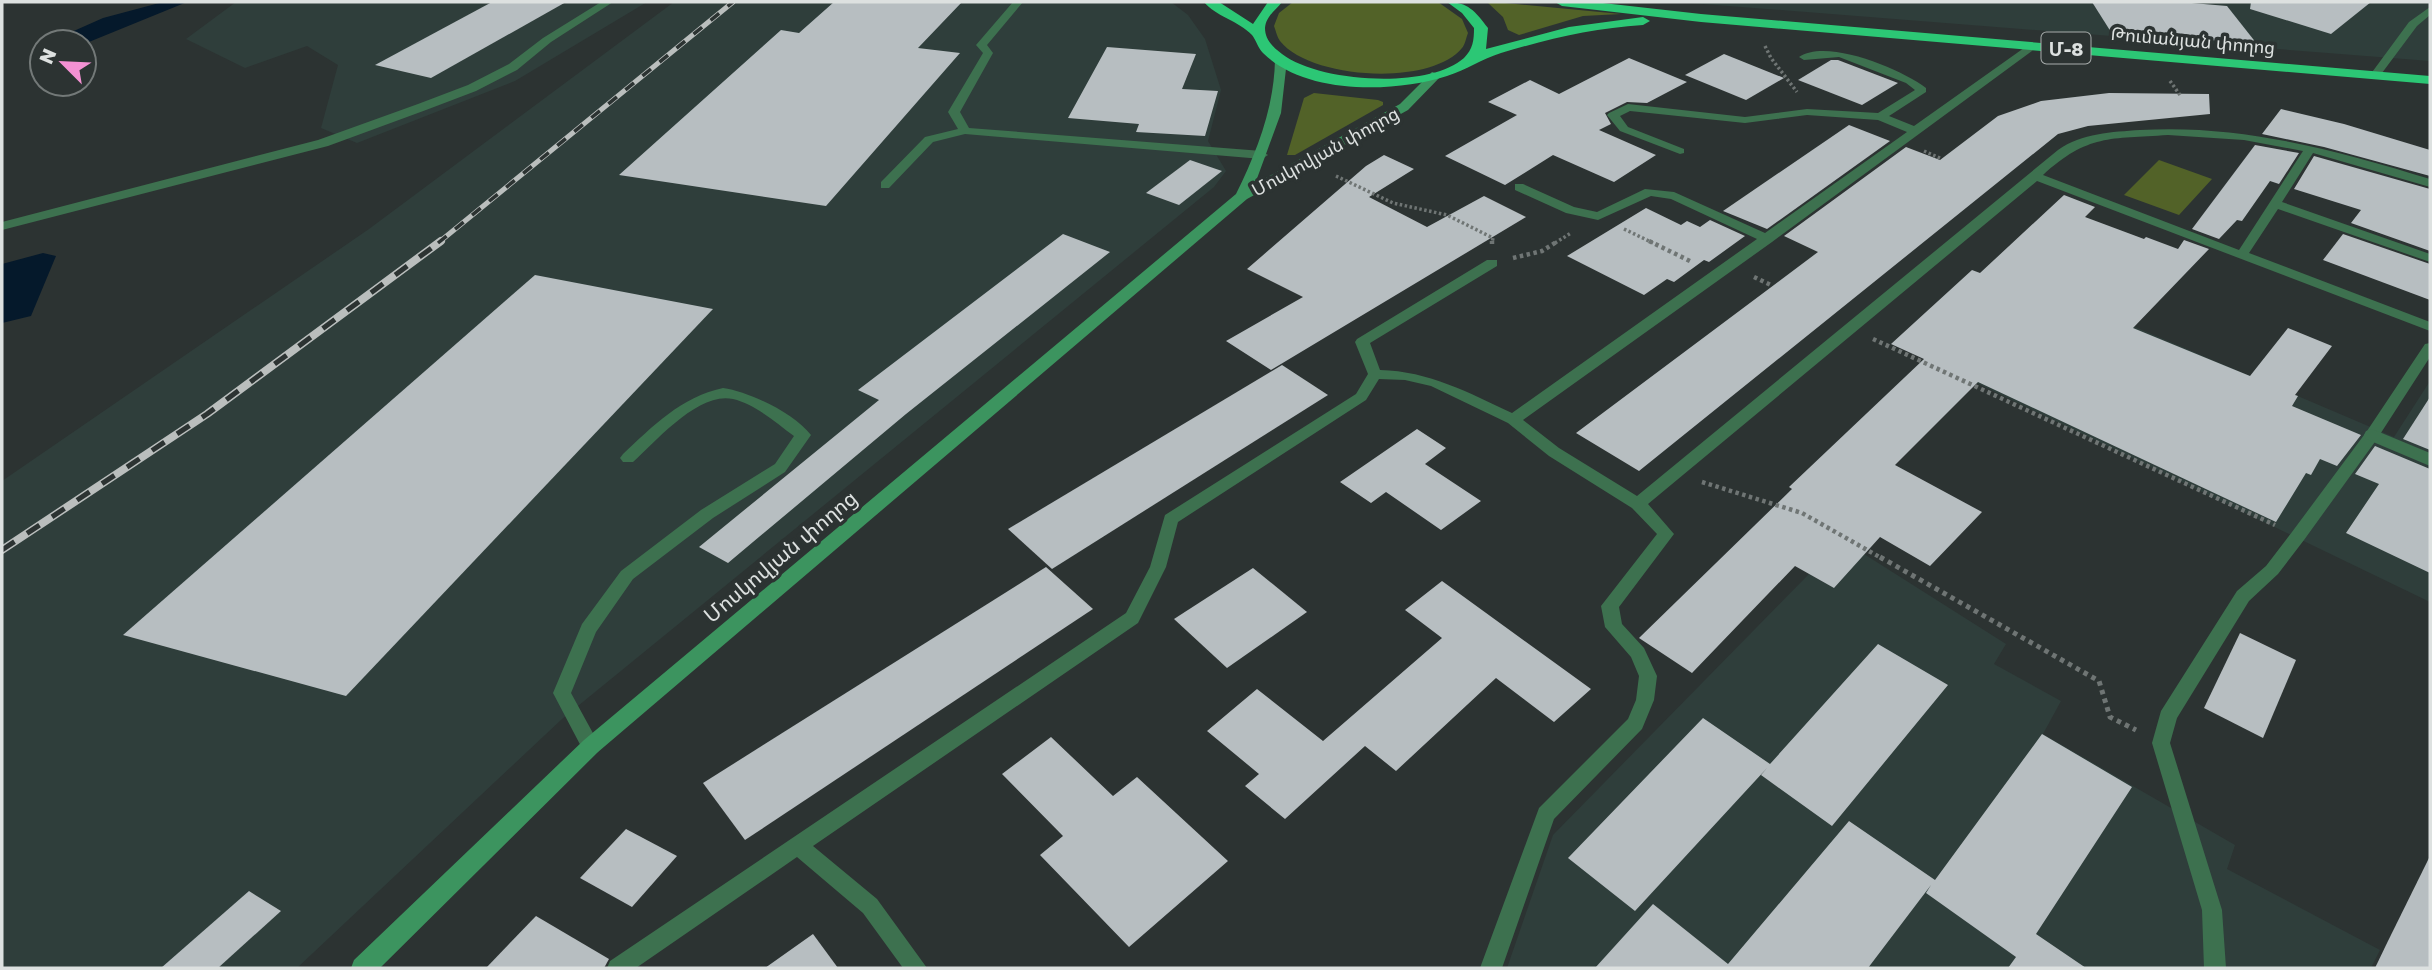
<svg xmlns="http://www.w3.org/2000/svg" width="2432" height="970" font-family="'Golos Text','Noto Sans Armenian',sans-serif">
<style>
.built{fill:#2f3e3b}
.green{fill:#526228}
.water{fill:#05192b}
.building{fill:#b7bec1}
.lines{fill:none;stroke-linecap:round;stroke-linejoin:round}
.path-far2{stroke:#6f7574;stroke-width:3.5;stroke-dasharray:2.5 2.5;stroke-linecap:butt}
.path-far1{stroke:#6f7574;stroke-width:4.5;stroke-dasharray:3.5 3.5;stroke-linecap:butt}
.path{stroke:#6f7574;stroke-width:5;stroke-dasharray:4.5 4.5;stroke-linecap:butt}
.lane{fill:#3d714f;fill-rule:evenodd}
.street{fill:#3d714f;fill-rule:evenodd}
.secondary{fill:#3c945f;fill-rule:evenodd}
.highway{fill:#2cc775;fill-rule:evenodd}
.rail-far1-casing{stroke:#babebd;stroke-width:5}
.rail-casing{stroke:#babebd;stroke-width:8}
.rail-far1{stroke:#2c3332;stroke-width:3.5;stroke-dasharray:11;stroke-linecap:butt}
.rail{stroke:#2c3332;stroke-width:5;stroke-dasharray:15;stroke-linecap:butt}
.labels{text-anchor:middle;dominant-baseline:central;stroke-width:7;stroke-linejoin:round;paint-order:stroke}
.far-street-label{font-size:18px;fill:#dde1e0;stroke:#2c3332}
.shield{fill:#2c3332;stroke:#a8adac;stroke-width:2}
.shield-label{font-size:19px;font-weight:bold;fill:#dde1e0}
.street-label{font-size:21px;fill:#dde1e0;stroke:#2c3332}
</style>
<rect width="100%" height="100%" fill="#2c3332"/>
<!-- built -->
<g class="built">
<path d="M236,2H647L515,81L357,143L321,128L338,65L307,46L245,68L186,39Z"/>
<path d="M674,2H1171L1188,15L1205,39L1221,90L1208,141L1226,171L1214,187L562,719L297,968H2V481L369,229Z"/>
<path d="M1678,2H2430V61Z"/>
<path d="M2027,281L2394,437L2430,381V602L1937,364Z"/>
<path d="M1864,554L2006,644L1994,664L2061,701L2043,734L2235,845L2227,869L2380,950L2371,968H1507L1553,835L1809,574L1834,588Z"/>
</g>
<!-- green -->
<g class="green">
<path d="M1293,2H1438L1462,19L1468,33C1466,38 1465,45 1462,48C1430,87 1310,79 1280,41C1277,37 1276,31 1274,26L1279,13Z"/>
<path d="M1495,2L1621,14L1583,16L1519,35L1508,30L1503,17L1488,3Z"/>
<path d="M1314,93L1378,100L1383,102V105L1295,155H1287L1304,98Z"/>
<path d="M2159,160L2212,179L2179,215L2124,195Z"/>
</g>
<!-- water -->
<g class="water">
<path d="M163,2H187L84,44L49,42L103,18Z"/>
<path d="M43,253L56,256L31,316L2,323V264Z"/>
</g>
<!-- building -->
<g class="building">
<path d="M492,2H566L431,78L375,65Z"/>
<path d="M834,2H962L918,48L960,53L826,206L619,175L781,30L799,33Z"/>
<path d="M2092,2H2180L2227,6L2257,44L2111,32Z"/>
<path d="M2251,2H2371L2331,34L2250,9Z"/>
<path d="M1107,47L1196,54L1182,89L1218,91L1205,136L1136,132L1139,124L1068,118Z"/>
<path d="M1724,54L1784,78L1746,100L1685,75Z"/>
<path d="M1629,58L1687,82L1647,103L1627,102L1605,113L1611,124L1599,130L1656,155L1614,182L1553,155L1505,185L1445,156L1517,115L1488,102L1530,80L1559,94Z"/>
<path d="M1831,60H1838L1898,83L1862,105L1798,80Z"/>
<path d="M2109,93L2209,94L2210,114L2088,126L2058,134L1639,471L1576,433L1818,252L1784,236L1906,147L1940,160L1998,116L2041,101Z"/>
<path d="M2281,109L2344,124L2430,150V176L2324,147L2262,134Z"/>
<path d="M1849,125L1890,141L1767,229L1723,211Z"/>
<path d="M2255,145L2299,153L2279,184L2270,181L2242,221L2237,220L2219,239L2192,229Z"/>
<path d="M1384,155L1414,169L1369,197L1427,227L1484,196L1526,217L1271,370L1226,341L1303,297L1247,269L1366,166Z"/>
<path d="M2314,156L2430,189V251L2351,223L2361,210L2294,189Z"/>
<path d="M1190,160L1222,171L1179,205L1146,193Z"/>
<path d="M2064,195L2095,207L2085,217L2144,239L2146,237L2178,249L2184,240L2209,249L2133,328L2250,376L2288,328L2332,346L2295,395L2298,396L2292,406L2361,435L2337,466L2320,459L2311,475L2306,473L2276,522L1978,382L1895,465L1982,512L1930,566L1880,537L1834,588L1795,566L1692,673L1639,638L1792,489L1789,487L1924,359L1891,344L1972,270L1980,273Z"/>
<path d="M1646,208L1681,225L1687,221L1700,227L1710,220L1745,236L1709,262L1704,260L1674,282L1667,279L1644,295L1567,256Z"/>
<path d="M1063,234L1110,252L906,414L728,563L699,547L879,400L858,390Z"/>
<path d="M2343,234L2430,264V300L2323,260Z"/>
<path d="M535,275L713,309L346,696L123,635Z"/>
<path d="M1282,365L1328,395L1052,569L1008,529Z"/>
<path d="M2430,397V450L2403,439Z"/>
<path d="M1417,429L1446,448L1425,464L1481,501L1441,530L1386,492L1371,503L1340,482Z"/>
<path d="M2375,446L2430,469V573L2346,533L2379,484L2355,474Z"/>
<path d="M1046,567L1093,609L745,840L703,783Z"/>
<path d="M1253,568L1307,612L1227,668L1174,619Z"/>
<path d="M1442,581L1591,689L1554,722L1496,678L1396,771L1365,746L1285,819L1245,786L1259,774L1207,731L1257,689L1323,741L1442,638L1405,610Z"/>
<path d="M2240,633L2296,660L2263,738L2204,708Z"/>
<path d="M1878,644L1948,685L1832,826L1761,775L1767,768L1635,911L1568,858L1703,718L1770,764Z"/>
<path d="M2042,734L2132,787L2036,934L2086,968H2008L2016,957L1926,893L1931,885L1868,968H1595L1653,904L1728,964L1849,821L1935,880Z"/>
<path d="M1051,737L1113,796L1137,777L1228,861L1129,947L1040,855L1063,836L1002,774Z"/>
<path d="M626,829L677,856L632,907L580,878Z"/>
<path d="M2430,856V968H2375L2388,941Z"/>
<path d="M249,891L281,911L218,968H161Z"/>
<path d="M536,916L609,959L604,968H486Z"/>
<path d="M813,934L838,968H765Z"/>
</g>
<g class="lines">
<!-- path-far2 -->
<g class="path-far2">
<path d="M1765,46L1771,58L1797,92"/>
<path d="M2170,81L2180,95"/>
<path d="M1924,151L1942,159"/>
<path d="M1336,176L1393,203L1447,215L1493,238L1492,243"/>
<path d="M1624,229L1653,243"/>
<path d="M1555,243L1571,233"/>
</g>
<!-- path-far1 -->
<g class="path-far1">
<path d="M1649,241L1692,262"/>
<path d="M1492,244V241"/>
<path d="M1513,258L1542,251L1558,241"/>
<path d="M1754,277L1773,286"/>
<path d="M1873,339L2275,525"/>
<path d="M1702,482L1802,513L1883,559"/>
</g>
<!-- path -->
<path class="path" d="M1880,557L2099,681L2110,717L2136,730"/>
<!-- lane -->
<g class="lane">
<path d="M1013,2H1023L987,45L993,53L960,112L969,128L1262,151L1268,155L1262,159L965,134L933,142L889,188H881V182L925,137L958,129L948,112L983,53L976,45Z"/>
<path d="M2430,7V15L2417,26L2379,77H2371L2370,75L2409,22Z"/>
<path d="M2031,43L2040,45L1772,242L1523,420L1559,448L1637,496L2058,150C2082,133 2112,132 2140,130C2240,124 2336,150 2430,179V187L2313,153L2282,202L2430,254V262L2278,209L2249,253L2430,322V331L2037,181L1648,504L1674,534L1619,607L1622,624L1644,648L1657,676L1654,700L1642,729L1554,819L1502,968H1480L1539,808L1628,719L1636,700L1639,676L1631,657L1605,627L1601,606L1657,534L1632,508L1549,456L1508,423L1431,386L1405,380L1379,379L1366,400L1178,522L1166,567L1138,623L813,846L877,899L927,968H903L863,913L797,857L636,968H607L610,961L1126,613L1150,567L1165,515L1356,394L1368,374L1355,342L1357,339L1487,260H1497V266L1370,343L1380,370C1429,371 1469,393 1512,413L1757,239L1671,199L1651,196L1598,220L1566,213L1515,190V184H1523L1574,207L1597,212L1645,189L1674,192L1765,233L1907,132L1878,120L1807,115L1745,123L1630,111L1620,116L1628,127L1684,149V153L1680,154L1620,131L1607,115L1609,113L1628,104L1745,117L1807,109L1878,113L1915,90L1906,83L1839,57L1804,60L1799,57C1827,38 1901,69 1926,88V92L1889,116L1914,126ZM2168,135L2244,140L2303,151L2239,250L2043,175C2088,134 2110,139 2168,135Z"/>
<path d="M2430,343V357L2377,439L2304,540L2278,574L2249,601L2177,718L2170,743L2222,910L2226,968H2204L2202,910L2152,743L2161,711L2237,591L2266,566L2292,532L2367,431L2425,344Z"/>
<path d="M723,388C750,392 794,413 811,435L785,472L713,518L633,579L596,632L571,693L600,746L598,752L591,754L584,752L553,693L582,624L621,571L701,510L775,464L794,436C776,423 755,404 733,399C699,391 656,441 633,462H623L620,458L623,454C653,426 681,397 723,388Z"/>
</g>
<!-- street -->
<g class="street">
<path d="M601,2H613L551,42L517,70L476,91L426,110L328,146L2,230V222L318,140L418,104L468,85L509,64L543,38Z"/>
<path d="M2372,429L2430,453V466L2366,439L2364,435L2366,431Z"/>
</g>
<!-- secondary -->
<path class="secondary" d="M1281,56L1287,60L1281,113L1255,184L1400,104L1432,72L1442,75L1408,110L1247,199L598,752L380,968H351L354,960L584,740L1236,194C1257,151 1274,108 1275,60Z"/>
<!-- highway -->
<g class="highway">
<path d="M1204,2H1219L1253,24L1268,2H1282C1276,10 1266,16 1265,28C1265,40 1273,47 1282,54C1318,82 1428,90 1464,58C1473,49 1474,40 1474,28L1462,13L1447,2C1468,2 1475,11 1488,28L1486,49L1569,27L1643,17L1650,21L1643,25C1594,28 1548,39 1501,53C1482,59 1466,70 1447,76C1394,93 1305,95 1263,53C1258,48 1256,40 1252,35C1239,21 1215,16 1204,2Z"/>
<path d="M1555,2H1594L1701,14L2430,76V84L1701,22L1562,6Z"/>
</g>
<!-- rail-far1 casing -->
<g class="rail-far1-casing">
<path id="rail-far1" d="M438,243L733,2"/>
</g>
<!-- rail casing -->
<g class="rail-casing">
<path id="rail" d="M2,550L207,414L441,241"/>
</g>
<!-- rail-far1 -->
<use href="#rail-far1" class="rail-far1"/>
<!-- rail -->
<use href="#rail" class="rail"/>
</g>
<g class="labels">
<!-- far-street labels -->
<g class="far-street-label">
<text transform="translate(2193 40) rotate(5)">Թումանյան փողոց</text>
<text transform="translate(1325 151) rotate(-29)">Մոսկովյան փողոց</text>
</g>
<!-- shield labels -->
<rect class="shield" x="2041.5" y="32.5" width="49" height="31" rx="5"/>
<g class="shield-label">
<text x="2066" y="48">Մ-8</text>
</g>
<!-- street labels -->
<g class="street-label">
<text transform="translate(780 556) rotate(-40)">Մոսկովյան փողոց</text>
</g>
</g>
<!-- border -->
<rect width="2432" height="970" fill="none" stroke="#dde1e0" stroke-width="7"/>
<!-- north arrow -->
<g transform="translate(63 63) rotate(294)"><circle r="33" fill="#2c3332" stroke="#737978" stroke-width="2"/>
<path d="M0-5L12 26L0 18L-12 26Z" fill="#f491d3"/>
<text y="-10" font-size="19" font-weight="bold" text-anchor="middle" fill="#dde1e0">N</text>
</g>
</svg>
